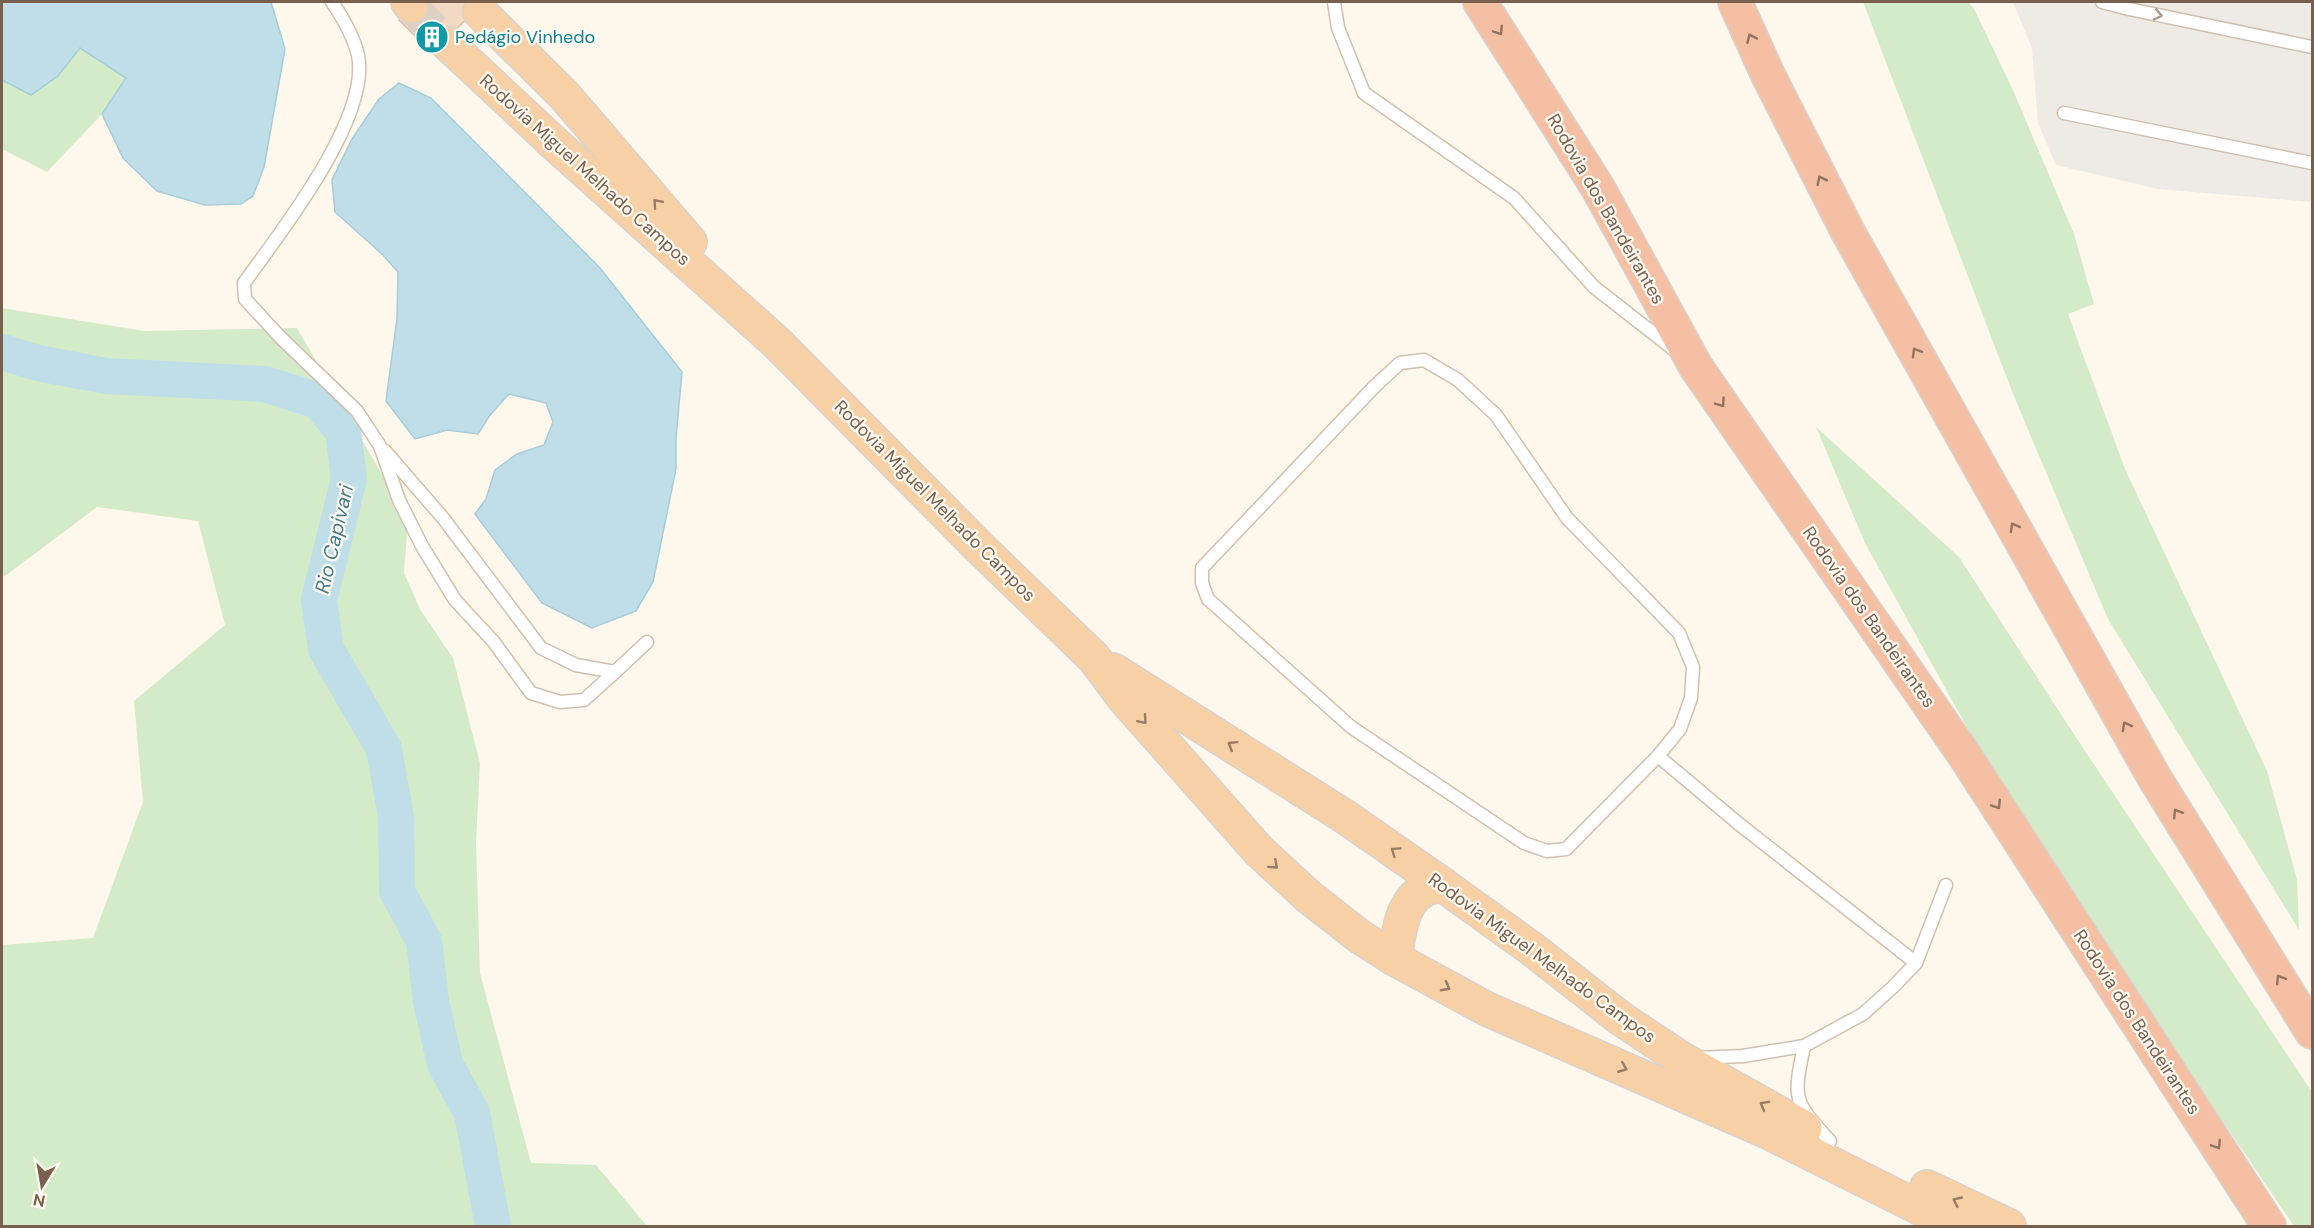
<svg xmlns="http://www.w3.org/2000/svg" width="2314" height="1228" font-family="'DM Sans',sans-serif">
<style>
.industrial{fill:#eeeae4}
.green{fill:#d4ebc9}
.water{fill:#bfdee7;stroke:#a6cdd9;stroke-width:1.5}
.lines{fill:none;stroke-linecap:round;stroke-linejoin:round}
.river{stroke:#bfdee7;stroke-width:36}
.building{fill:#f2d9c3;stroke:#e4c1a4;stroke-width:1.5}
.trunk-tunnel{stroke:#dcd1c4;stroke-width:33;stroke-dasharray:33 16;stroke-linecap:butt}
.service-casing{stroke:#d0c0b0;stroke-width:15}
.trunk-casing{stroke:#d9d2cd;stroke-width:36}
.motorway-casing{stroke:#d9d2cd;stroke-width:36}
.service{stroke:#fff;stroke-width:12}
.trunk{stroke:#f7d0a5;stroke-width:33}
.motorway{stroke:#f5bfa4;stroke-width:33}
.oneway{stroke:#a8988c}
.oneway2{stroke:#92735f}
.oneway3{stroke:#987c64}
.labels{text-anchor:middle;dominant-baseline:central;stroke-width:4.5;stroke-linejoin:round;paint-order:stroke}
.culture-label{font-size:18px;fill:#0d838f;stroke:#fffbf2;text-anchor:start}
.street-label{font-size:18px;fill:#79604e;stroke:#fffbf2}
.water-label{font-size:20px;font-style:italic;fill:#477b8b;stroke:#fffbf2}
</style>
<rect width="100%" height="100%" fill="#fdf7ec"/>
<!-- industrial -->
<path class="industrial" d="M2013,2H2312V202L2158,189L2056,165L2038,123L2032,48Z"/>
<!-- green -->
<g class="green">
<path d="M1863,2H1968L1974,9L2012,88L2074,234L2094,304L2068,314L2125,469L2267,771L2297,879L2299,930L2108,619L2013,394Z"/>
<path d="M80,48L126,78L102,114L47,172L2,149V80L31,95L58,76Z"/>
<path d="M2,308L144,331L297,328L408,519L404,573L421,611L453,658L480,763L476,843L480,973L531,1163L596,1165L647,1226H2V945L93,938L143,802L134,701L225,625L198,521L97,507L5,576L2,575Z"/>
<path d="M1816,427L1959,557L2079,742L2312,1092V1226H2294L2179,1057L1980,751L1865,543Z"/>
</g>
<!-- water -->
<g class="water">
<path d="M2,2H271L285,49L264,167L253,196L241,204L205,205L157,191L123,158L102,114L126,78L80,48L58,76L31,95L2,80Z"/>
<path d="M399,83L431,98L600,268L682,372L676,437V469L653,582L636,611L592,628L542,603L475,514L486,499L495,470L517,454L544,445L553,422L546,403L509,394L490,415L478,434L447,430L415,439L386,401L397,318L398,272L383,255L335,212L332,180L352,139L379,99Z"/>
</g>
<g class="lines">
<!-- river -->
<path class="river" d="M2,352L38,363L106,376L265,384L318,401L343,431L349,479L319,600L326,649L384,749L396,817L397,891L424,941L431,1001L445,1064L472,1113L493,1226"/>
</g>
<!-- building -->
<path class="building" d="M418,2H484L432,53L399,20Z"/>
<g class="lines">
<!-- trunk-tunnel -->
<path class="trunk-tunnel" d="M411,6L448,44"/>
<!-- service casing -->
<g class="service-casing">
<g id="service">
<path d="M332,2C343,18 353,35 358,55C371,118 280,233 244,283L245,299L281,338L357,411L380,446L399,500L422,546L455,600L493,641L531,693L560,702L584,700L615,672"/>
<path d="M1334,2L1338,28L1364,93L1514,198L1594,287L1676,351"/>
<path d="M2102,2L2129,9L2312,47"/>
<path d="M2064,113L2312,163"/>
<path d="M385,451L443,518L541,648L576,665L615,672L647,642"/>
<path d="M1658,756L1680,729L1691,698L1693,667L1679,633L1567,518L1496,415L1458,380L1424,360L1400,363L1375,386L1202,568V583L1208,599L1351,727L1524,843L1547,851L1566,849L1658,756L1739,824L1916,963"/>
<path d="M1804,1046C1793,1099 1793,1101 1830,1141"/>
<path d="M1697,1058L1743,1056L1804,1046L1863,1014L1893,987L1916,963L1946,885"/>
</g>
</g>
<!-- trunk casing -->
<g class="trunk-casing">
<g id="trunk">
<path d="M408,2L411,6"/>
<path d="M480,12L564,95L690,242"/>
<path d="M448,44L555,144L777,343L980,548L1094,658L1123,697L1259,851L1309,897L1359,936L1395,959L1487,1009L1768,1132L1956,1226"/>
<path d="M1113,670L1347,818L1443,885L1532,949L1620,1018L1680,1058L1805,1128"/>
<path d="M1395,959C1398,936 1401,902 1424,890C1430,887 1437,886 1443,885"/>
<path d="M1927,1187L2009,1226"/>
</g>
</g>
<!-- motorway casing -->
<g class="motorway-casing">
<g id="motorway">
<path d="M1480,2L1598,188L1696,367L1965,756L2269,1226"/>
<path d="M1735,2L1768,75L1848,232L2154,777L2312,1032"/>
</g>
</g>
<!-- service -->
<use href="#service" class="service"/>
<!-- trunk -->
<use href="#trunk" class="trunk"/>
<!-- motorway -->
<use href="#motorway" class="motorway"/>
</g>
<!-- one-way arrows -->
<defs><path id="oneway-chevron" d="M-2-3.5L2.5 0L-2 3.5" fill="none" stroke-width="1.6" stroke-linecap="round" stroke-linejoin="round" transform="scale(1.5)"/></defs>
<use class="oneway" href="#oneway-chevron" transform="translate(2158 15) rotate(12)"/>
<g class="oneway2">
<use href="#oneway-chevron" transform="translate(1499 31) rotate(57)"/>
<use href="#oneway-chevron" transform="translate(1751 38) rotate(-114)"/>
<use href="#oneway-chevron" transform="translate(1821 180) rotate(-117)"/>
<use href="#oneway-chevron" transform="translate(1916 352) rotate(-120)"/>
<use href="#oneway-chevron" transform="translate(1721 403) rotate(55)"/>
<use href="#oneway-chevron" transform="translate(2014 527) rotate(-119)"/>
<use href="#oneway-chevron" transform="translate(2126 726) rotate(-119)"/>
<use href="#oneway-chevron" transform="translate(1997 805) rotate(57)"/>
<use href="#oneway-chevron" transform="translate(2177 813) rotate(-122)"/>
<use href="#oneway-chevron" transform="translate(2280 979) rotate(-122)"/>
<use href="#oneway-chevron" transform="translate(2217 1145) rotate(57)"/>
</g>
<g class="oneway3">
<use href="#oneway-chevron" transform="translate(657 203) rotate(-131)"/>
<use href="#oneway-chevron" transform="translate(1143 720) rotate(49)"/>
<use href="#oneway-chevron" transform="translate(1232 745) rotate(-148)"/>
<use href="#oneway-chevron" transform="translate(1395 851) rotate(-145)"/>
<use href="#oneway-chevron" transform="translate(1274 865) rotate(42)"/>
<use href="#oneway-chevron" transform="translate(1446 987) rotate(28)"/>
<use href="#oneway-chevron" transform="translate(1623 1068) rotate(22)"/>
<use href="#oneway-chevron" transform="translate(1764 1105) rotate(-151)"/>
<use href="#oneway-chevron" transform="translate(1957 1201) rotate(-155)"/>
</g>
<!-- icons -->
<defs>
<g id="building-disc" transform="scale(1.725)"><circle r="9.5" fill="#0f9aa8" stroke="#fffbf2"/><path d="M-4-6H4V6H1V3H-1V6H-4ZM-2.5-4.3h1.7v1.8h-1.7ZM.8-4.3h1.7v1.8H.8ZM-2.5-1h1.7V.8h-1.7ZM.8-1h1.7V.8H.8Z" fill="#fff"/></g>
</defs>
<g fill-rule="evenodd">
<use href="#building-disc" x="432" y="37"/>
</g>
<g class="labels">
<!-- culture labels -->
<g class="culture-label">
<text x="455" y="37">Pedágio Vinhedo</text>
</g>
<!-- street labels -->
<g class="street-label">
<text transform="translate(585 170) rotate(42)">Rodovia Miguel Melhado Campos</text>
<text transform="translate(1606 209) rotate(60)">Rodovia dos Bandeirantes</text>
<text transform="translate(935 501) rotate(45)">Rodovia Miguel Melhado Campos</text>
<text transform="translate(1869 617) rotate(55)">Rodovia dos Bandeirantes</text>
<text transform="translate(1542 958) rotate(36)">Rodovia Miguel Melhado Campos</text>
<text transform="translate(2137 1022) rotate(57)">Rodovia dos Bandeirantes</text>
</g>
<!-- water labels -->
<g class="water-label">
<text transform="translate(334 539) rotate(-77)">Rio Capivari</text>
</g>
</g>
<!-- border -->
<rect width="2314" height="1228" fill="none" stroke="#79604e" stroke-width="6"/>
<!-- north arrow -->
<g transform="translate(42 1186) rotate(191)" stroke="#fffbf2" stroke-width="4.5" paint-order="stroke">
<path d="M0-4.5L10 22L0 15L-10 22Z" fill="#79604e"/>
<text y="-9" font-size="16" font-weight="bold" text-anchor="middle" fill="#79604e">N</text>
</g>
</svg>
